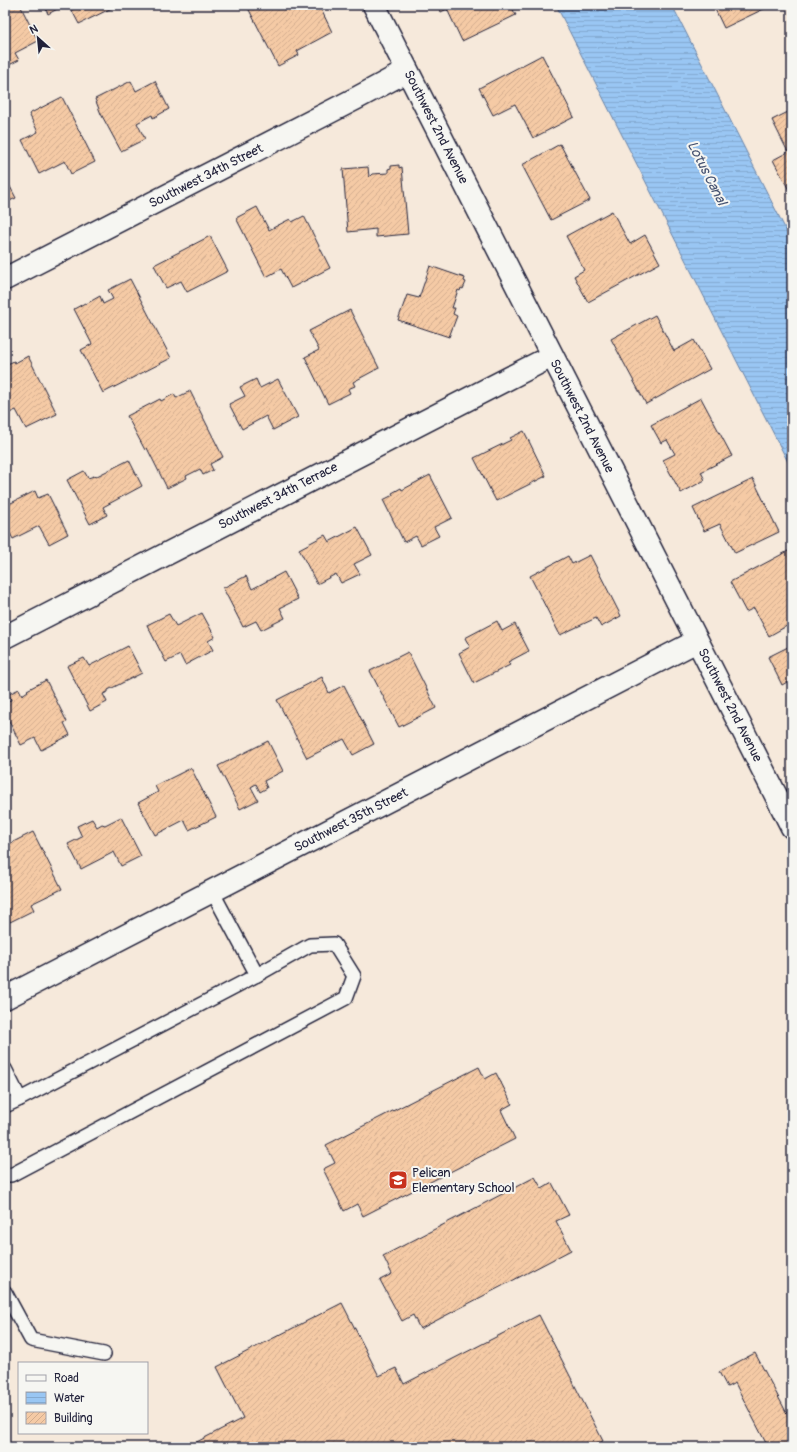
<svg xmlns="http://www.w3.org/2000/svg" width="797" height="1452" font-family="Pangolin,sans-serif">
<style>
.water{fill:url(#water-rules);stroke:#6984a9}
.building{fill:url(#building-hatch);stroke:#22223b}
.lines{fill:none;stroke-linecap:round;stroke-linejoin:round}
.lane-casing{stroke:#22223b;stroke-width:16}
.street-casing{stroke:#22223b;stroke-width:25}
.lane{stroke:#f6f6f2;stroke-width:13}
.street{stroke:#f6f6f2;stroke-width:22}
.labels{text-anchor:middle;dominant-baseline:central;stroke-width:4;stroke-linejoin:round;paint-order:stroke}
.street-label{font-size:13px;fill:#22223b;stroke:#f6f6f2}
.poi-label{font-size:13px;fill:#22223b;stroke:#f6f6f2;text-anchor:start}
.water-label{font-size:14px;font-style:italic;fill:#465372;stroke:#f6f6f2}
</style>
<defs>
<pattern id="water-rules" width="6" height="5" patternUnits="userSpaceOnUse"><rect width="6" height="5" fill="#99c6f3"/><path d="M0 2.5h6" fill="none" stroke="#84aad1"/></pattern>
<pattern id="building-hatch" width="6" height="6" patternUnits="userSpaceOnUse"><rect width="6" height="6" fill="#f5caa5"/><path d="M-1 1l2-2M0 6l6-6M5 7l2-2" fill="none" stroke="#d2ad8f"/></pattern>
</defs>
<rect width="100%" height="100%" fill="#f6e9db"/>
<filter id="ink" filterUnits="userSpaceOnUse"><feTurbulence type="fractalNoise" baseFrequency=".025" numOctaves="2"/><feDisplacementMap in="SourceGraphic" scale="8" xChannelSelector="R" yChannelSelector="G"/><feConvolveMatrix kernelMatrix="1 2 1 2 8 2 1 2 1" color-interpolation-filters="sRGB"/></filter>
<g filter="url(#ink)">
<!-- water -->
<path class="water" d="M556,5H672L792,242V470Z"/>
<!-- building -->
<g class="building">
<path d="M5,5H20L38,41L15,53L19,60L5,67Z"/>
<path d="M44,5H65L48,14Z"/>
<path d="M69,5H115L116,6L79,24Z"/>
<path d="M248,5H319L332,32L297,51L299,55L278,66L247,6Z"/>
<path d="M437,5H523L513,10L516,15L462,41L447,9L441,12Z"/>
<path d="M713,5H772L724,28Z"/>
<path d="M542,55L574,117L533,138L515,104L493,115L479,88Z"/>
<path d="M131,81L136,91L155,81L169,109L153,118L152,115L137,123L145,139L121,151L101,114L95,99Z"/>
<path d="M62,97L95,162L71,174L65,161L39,174L22,140L38,132L29,114Z"/>
<path d="M792,110V188L789,190L773,160L788,152L772,120Z"/>
<path d="M560,144L590,200L551,220L522,165Z"/>
<path d="M399,165V168L402,167L408,234L376,237V229L348,232L343,169L368,167L369,177L372,174L388,173V169L391,168V166Z"/>
<path d="M5,177L16,198L5,203Z"/>
<path d="M257,207L269,230L290,219L292,222L304,216L330,268L291,288L281,269L266,277L236,218Z"/>
<path d="M612,211L630,244L645,235L660,263L588,302L574,276L584,270L566,236Z"/>
<path d="M210,236L228,271L187,292L181,281L166,288L154,265Z"/>
<path d="M430,266L465,278L464,281L466,282L463,289L461,288L460,291L458,290L452,308H455L453,314L457,316L449,337L398,320L407,295L419,298Z"/>
<path d="M130,279L171,358L103,393L81,350L92,344L74,309L85,303L86,304L100,296L103,304L113,299L108,290Z"/>
<path d="M350,310L379,368L353,382L355,386L348,389L350,393L328,404L305,357L319,350L309,331Z"/>
<path d="M655,315L674,351L694,340L710,369L646,404L611,339Z"/>
<path d="M28,356L57,414L26,429L16,410L5,415V365L14,361L15,363Z"/>
<path d="M256,379L260,388L278,379L298,417L273,430L266,416L242,429L229,404L245,396L240,387Z"/>
<path d="M190,391L223,457L210,464L213,470L203,475L200,469L186,476L187,478L167,488L147,448L145,450L127,416L160,399L161,401L174,394L176,398Z"/>
<path d="M701,398L732,456L701,472L705,480L681,493L663,460L675,454L667,440L661,443L651,425Z"/>
<path d="M524,431L546,476L496,501L474,458L511,440L510,438Z"/>
<path d="M129,460L142,486L103,507L107,515L90,524L67,480L84,471L88,478L94,476L95,477Z"/>
<path d="M430,475L452,518L434,527L439,536L421,545L416,536L404,542L383,500L393,495L392,493L401,488L402,490Z"/>
<path d="M753,479L779,532L735,553L720,524L704,531L693,508Z"/>
<path d="M35,491L38,498L48,494L68,534L49,544L39,526L13,539L5,524V506Z"/>
<path d="M357,527L372,555L354,564L360,574L341,583L336,574L317,584L299,549L325,535L329,542Z"/>
<path d="M790,550L792,553V587L790,588L792,592V623L769,636L754,608L746,612L730,582Z"/>
<path d="M590,555L621,616L601,627L596,618L560,635L530,576L568,556L572,564Z"/>
<path d="M284,572L298,599L280,608L285,618L261,630L256,621L243,627L223,588L246,576L252,589Z"/>
<path d="M202,613L215,637L208,641L213,650L185,665L180,655L166,662L147,625L169,614L176,626Z"/>
<path d="M497,621L502,631L515,624L529,651L508,662L510,665L474,683L459,653L470,647L465,638Z"/>
<path d="M792,645V687L789,681L782,685L768,657Z"/>
<path d="M128,646L142,673L108,690V692L103,694L107,702L90,711L67,666L84,658L89,666Z"/>
<path d="M408,652L436,708L399,727L370,671Z"/>
<path d="M322,677L329,693L344,685L374,744L353,755L344,739L307,758L277,700Z"/>
<path d="M46,680L67,722L64,723L70,735L41,750L35,738L21,745L5,713V703L11,700L9,694L19,689L22,695L28,691L27,690Z"/>
<path d="M268,741L283,771L264,781L267,788L260,792L256,784L251,787L258,800L240,809L218,766Z"/>
<path d="M191,768L216,817L189,830L184,820L155,835L138,803L158,792L155,786Z"/>
<path d="M121,817L141,856L121,866L114,852L81,869L68,844L82,837L77,826L92,819L97,827L102,824L105,825Z"/>
<path d="M33,832L62,889L31,904L34,910L10,922L5,913V846Z"/>
<path d="M479,1067L485,1079L496,1073L512,1104L501,1110L515,1139L363,1216L357,1204L344,1211L323,1169L335,1163L326,1145Z"/>
<path d="M535,1177L542,1189L552,1183L569,1215L556,1221L571,1250L420,1329L413,1315L402,1321L380,1280L392,1274L383,1256Z"/>
<path d="M342,1303L379,1376L396,1368L404,1384L539,1315L603,1441L591,1447H187L243,1418L217,1367Z"/>
<path d="M755,1353L792,1423V1447H768L735,1383L727,1387L719,1372Z"/>
</g>
<g class="lines">
<!-- lane casing -->
<g class="lane-casing">
<g id="lane">
<path d="M5,1069L20,1099L257,975L212,891"/>
<path d="M5,1106L20,1099"/>
<path d="M5,1175H11L346,998L354,976L334,944L310,945L257,975"/>
<path d="M5,1292L31,1340L104,1354"/>
</g>
</g>
<!-- street casing -->
<g class="street-casing">
<g id="street">
<path d="M374,5L792,827"/>
<path d="M5,279L355,99L407,71"/>
<path d="M5,637L552,356"/>
<path d="M5,998L697,641"/>
</g>
</g>
<!-- lane -->
<use href="#lane" class="lane"/>
<!-- street -->
<use href="#street" class="street"/>
</g>
</g>
<!-- icons -->
<defs>
<g id="school-square" transform="scale(1)"><rect x="-9" y="-9" width="18" height="18" rx="4" fill="#c8321e" stroke="#f6f6f2"/><path d="M0-5L7-2L0 1L-7-2ZM-4 1L0 2.5L4 1V4Q0 6-4 4Z" fill="#fff"/></g>
</defs>
<g fill-rule="evenodd">
<use href="#school-square" x="398" y="1180"/>
</g>
<g class="labels">
<!-- street labels -->
<g class="street-label">
<text transform="translate(436 127) rotate(63)">Southwest 2nd Avenue</text>
<text transform="translate(206 176) rotate(-27)">Southwest 34th Street</text>
<text transform="translate(582 416) rotate(63)">Southwest 2nd Avenue</text>
<text transform="translate(278 496) rotate(-27)">Southwest 34th Terrace</text>
<text transform="translate(730 705) rotate(63)">Southwest 2nd Avenue</text>
<text transform="translate(351 820) rotate(-27)">Southwest 35th Street</text>
</g>
<!-- poi labels -->
<g class="poi-label">
<text x="412" y="1173">Pelican<tspan x="412" dy="15">Elementary School</tspan></text>
</g>
<!-- water labels -->
<g class="water-label">
<text transform="translate(707 173) rotate(63)">Lotus Canal</text>
</g>
</g>
<!-- margin -->
<rect width="797" height="1452" fill="none" stroke="#f6f6f2" stroke-width="20"/>
<rect x="10" y="10" width="777" height="1432" fill="none" stroke="#22223b" stroke-width="1.5" filter="url(#ink)"/>
<!-- legend -->
<rect x="18" y="1362" width="130" height="72" fill="#f6f6f2" stroke="#a1a1a9"/>
<rect x="26" y="1375" width="20" height="6" fill="#f6f6f2" stroke="#a1a1a9"/>
<text x="54" y="1382" font-size="12" fill="#22223b">Road</text>
<rect x="26" y="1392" width="20" height="12" fill="url(#water-rules)" stroke="#a1a1a9"/>
<text x="54" y="1402" font-size="12" fill="#22223b">Water</text>
<rect x="26" y="1412" width="20" height="12" fill="url(#building-hatch)" stroke="#a1a1a9"/>
<text x="54" y="1422" font-size="12" fill="#22223b">Building</text>
<!-- north arrow -->
<g transform="translate(38 38) rotate(333)" stroke="#f6f6f2" stroke-width="3" paint-order="stroke">
<path d="M0-3L7 15L0 10L-7 15Z" fill="#22223b"/>
<text y="-6" font-size="11" font-weight="bold" text-anchor="middle" fill="#22223b">N</text>
</g>
</svg>
